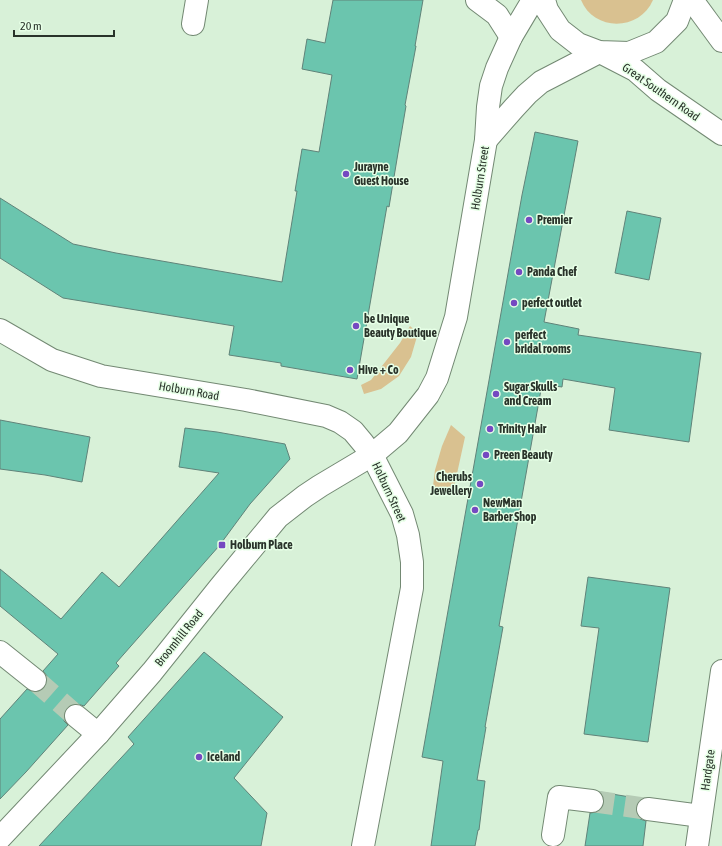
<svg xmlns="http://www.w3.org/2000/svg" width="722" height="846" font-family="'Asap Condensed',sans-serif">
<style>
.green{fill:#d9c190}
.building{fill:#6bc5ae;stroke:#608379}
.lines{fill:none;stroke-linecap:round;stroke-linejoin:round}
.minor-tunnel{stroke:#b5cbb5;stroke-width:22;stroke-dasharray:22 11;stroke-linecap:butt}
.minor-casing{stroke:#738973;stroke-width:24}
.major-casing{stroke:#738973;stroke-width:24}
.minor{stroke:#fff;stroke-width:22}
.major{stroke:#fff;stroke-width:22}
.poi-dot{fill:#7549c1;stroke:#e6ffe6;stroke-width:1.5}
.labels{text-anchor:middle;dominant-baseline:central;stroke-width:3;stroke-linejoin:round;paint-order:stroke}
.street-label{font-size:12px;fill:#29332a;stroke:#e6ffe6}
.poi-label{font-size:12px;font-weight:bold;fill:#29332a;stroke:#e6ffe6;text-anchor:start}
</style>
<rect width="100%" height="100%" fill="#d8f1d8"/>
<!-- green -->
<g class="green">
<path d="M581,0H653C640,31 594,32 581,0Z"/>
<path d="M410,326L418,333L411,357L399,376L381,389L364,394L361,385L371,380L400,343Z"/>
<path d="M451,425L465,437L453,492L432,494L435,470L442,446Z"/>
</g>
<!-- building -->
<g class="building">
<path d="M333,0H423L415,46H416L405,105L406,106L398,153L389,207L387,206L357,379L281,366V363L229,355L234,326L63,298L0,258V198L73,244L116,253L282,282L297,191H295L302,149L319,152L332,75L302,69L307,39L325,43Z"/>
<path d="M535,132L578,141L565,210L544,322L579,329L578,335L701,353L689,442L609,430L615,388L563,379L562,387L542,384L499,626L503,627L485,727H486L477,780L485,781L479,830H478L475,846H431L443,761L422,757L522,195Z"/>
<path d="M627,211L661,218L649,280L615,273Z"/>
<path d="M0,420L90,437L82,482L45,475L0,469Z"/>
<path d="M185,428L217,432L285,444L290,459L250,504L219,546L116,663L119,666L84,706L78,704H71L67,708L64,714V721L68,725L26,772L0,799V719L27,689L34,692H39L44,688L47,681V676L43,671L58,654L0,606V569L61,619L102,572L119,587L219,473L179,467Z"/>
<path d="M588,577L670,588L648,742L584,734L599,628L581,626Z"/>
<path d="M204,652L283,717L234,778L267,813L261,846H39L134,744L128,737Z"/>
<path d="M600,792L642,799L638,802L636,808V813L640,819L646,821L643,846H585L590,813L597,812L602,808L604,803V796Z"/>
</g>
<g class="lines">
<!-- minor-tunnel -->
<g class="minor-tunnel">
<path d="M35,680L76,716"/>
<path d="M592,801L648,809"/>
</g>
<!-- minor casing -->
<g class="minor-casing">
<g id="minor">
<path d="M477,0L497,15L511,37"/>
<path d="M193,24L197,0"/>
<path d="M486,140L514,108L527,94L541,82L599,52"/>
<path d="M0,330L52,360L101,376L246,400L326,416L340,422L353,431L363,443L372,455L402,514L408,535L412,562V588L363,846"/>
<path d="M0,652L35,680"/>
<path d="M76,716L98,734"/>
<path d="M648,809L701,816"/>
<path d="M553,835L559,797L592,801"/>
<path d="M0,838L98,734L152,672L220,587L278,517L305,496L320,486L372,455L398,433L428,395L437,378L456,317L486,140L488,107L491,86L497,68L511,37L533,0"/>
<path d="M697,846L722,671"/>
</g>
</g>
<!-- major casing -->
<g class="major-casing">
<g id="major">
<path d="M544,0L547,10L560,30L578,44L599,52L629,53L656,42L677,21L685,0"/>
<path d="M692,0L722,41"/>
<path d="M604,54L635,70L658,90L722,134"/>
</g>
</g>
<!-- minor -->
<use href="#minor" class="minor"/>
<!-- major -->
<use href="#major" class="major"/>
</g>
<!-- markers -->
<g class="poi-dot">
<circle cx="346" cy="174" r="4"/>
<circle cx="529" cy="220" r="4"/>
<circle cx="519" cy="272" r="4"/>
<circle cx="514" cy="303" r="4"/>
<circle cx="356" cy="326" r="4"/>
<circle cx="507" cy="342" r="4"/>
<circle cx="350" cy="370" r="4"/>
<circle cx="496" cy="394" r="4"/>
<circle cx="490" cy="429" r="4"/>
<circle cx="486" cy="455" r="4"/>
<circle cx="480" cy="484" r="4"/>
<circle cx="475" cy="510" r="4"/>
<rect x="218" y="541" width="8" height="8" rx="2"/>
<circle cx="199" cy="757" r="4"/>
</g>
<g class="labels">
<!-- street labels -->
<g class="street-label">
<text transform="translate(661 92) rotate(35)">Great Southern Road</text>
<text transform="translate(480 178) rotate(-81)">Holburn Street</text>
<text transform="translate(189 391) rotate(10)">Holburn Road</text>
<text transform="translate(389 492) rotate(65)">Holburn Street</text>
<text transform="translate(179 638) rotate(-51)">Broomhill Road</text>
<text transform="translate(708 770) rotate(-82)">Hardgate</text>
</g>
<!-- poi labels -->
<g class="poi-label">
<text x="354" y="167">Jurayne<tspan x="354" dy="14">Guest House</tspan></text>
<text x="537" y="220">Premier</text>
<text x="527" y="272">Panda Chef</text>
<text x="522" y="303">perfect outlet</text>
<text x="364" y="319">be Unique<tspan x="364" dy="14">Beauty Boutique</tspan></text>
<text x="515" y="335">perfect<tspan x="515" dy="14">bridal rooms</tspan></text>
<text x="358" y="370">Hive + Co</text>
<text x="504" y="387">Sugar Skulls<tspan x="504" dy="14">and Cream</tspan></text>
<text x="498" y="429">Trinity Hair</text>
<text x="494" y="455">Preen Beauty</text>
<text x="472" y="477" text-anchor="end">Cherubs<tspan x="472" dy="14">Jewellery</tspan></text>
<text x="483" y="503">NewMan<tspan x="483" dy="14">Barber Shop</tspan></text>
<text x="230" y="545">Holburn Place</text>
<text x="207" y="757">Iceland</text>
</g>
</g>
<!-- scale -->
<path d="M14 30v6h100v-6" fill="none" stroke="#29332a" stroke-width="2"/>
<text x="20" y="30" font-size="12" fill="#29332a" stroke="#e6ffe6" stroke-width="3" paint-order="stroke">20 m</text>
</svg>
